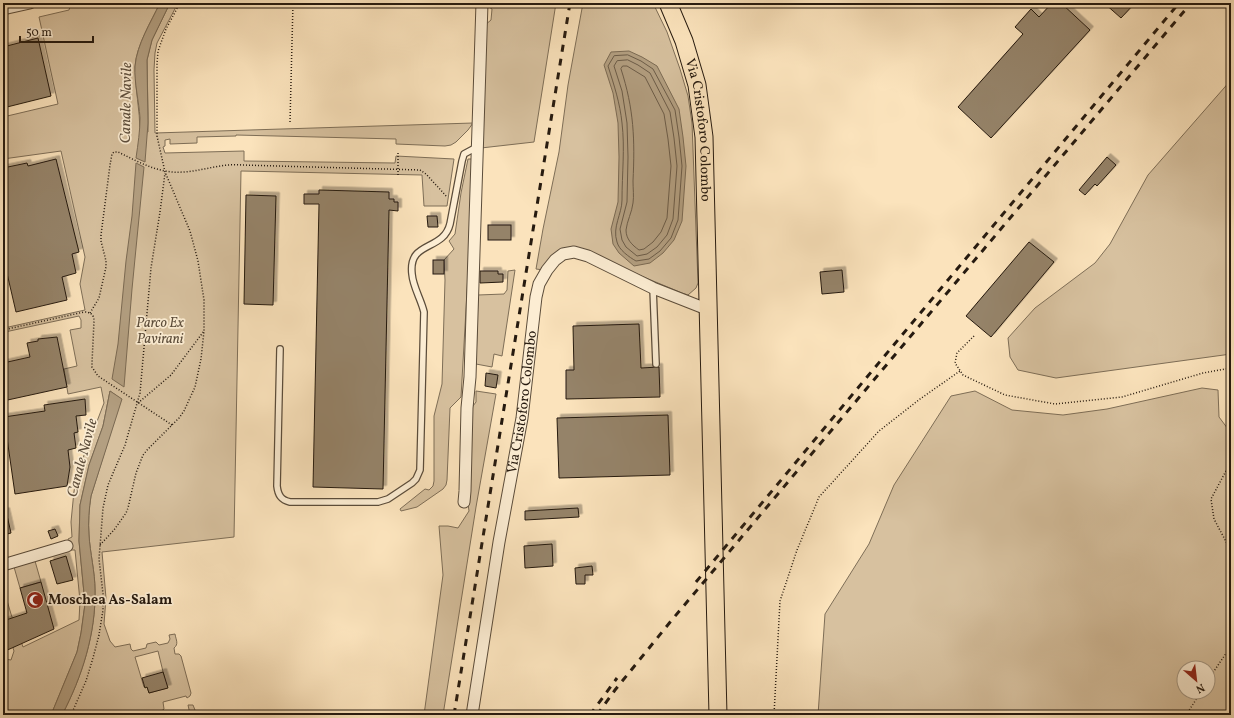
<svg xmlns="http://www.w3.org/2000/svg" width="1234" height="718" font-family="Vollkorn,serif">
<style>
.green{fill:#d7c19f;stroke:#7e6e57;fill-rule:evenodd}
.water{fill:#b39f81;stroke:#7b6a53}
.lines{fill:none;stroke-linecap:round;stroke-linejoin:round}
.shore{stroke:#6c5c48;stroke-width:1}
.building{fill:#958369;stroke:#261a0f;filter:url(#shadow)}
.lane-casing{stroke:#5b4c3a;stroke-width:8}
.street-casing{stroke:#5b4c3a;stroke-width:13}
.primary-casing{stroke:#261a0f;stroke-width:19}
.path{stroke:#261a0f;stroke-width:1.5;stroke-dasharray:1 2;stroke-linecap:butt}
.lane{stroke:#fcedd3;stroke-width:5.5}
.street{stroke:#fcedd3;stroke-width:11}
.primary{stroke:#fbe3bc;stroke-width:17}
.rail{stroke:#261a0f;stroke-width:3;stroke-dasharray:7 7;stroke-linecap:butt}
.labels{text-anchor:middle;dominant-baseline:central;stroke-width:3.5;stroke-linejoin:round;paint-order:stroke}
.street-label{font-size:14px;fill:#261a0f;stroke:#fcedd3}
.park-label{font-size:14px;font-style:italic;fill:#5b4c3a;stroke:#fcedd3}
.poi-label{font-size:14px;font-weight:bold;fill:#261a0f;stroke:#fcedd3;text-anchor:start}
.water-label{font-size:15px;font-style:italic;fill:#5e4f3d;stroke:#fcedd3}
</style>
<defs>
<filter id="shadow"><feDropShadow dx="3.5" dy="-3.5" stdDeviation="0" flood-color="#0004"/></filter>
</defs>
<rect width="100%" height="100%" fill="#fbe3bc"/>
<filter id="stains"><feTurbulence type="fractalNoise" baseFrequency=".005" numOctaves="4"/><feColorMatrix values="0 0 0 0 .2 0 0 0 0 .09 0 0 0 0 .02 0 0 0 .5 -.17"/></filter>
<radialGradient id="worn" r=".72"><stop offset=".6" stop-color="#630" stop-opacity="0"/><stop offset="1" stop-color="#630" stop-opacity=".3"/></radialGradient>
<!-- green -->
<g class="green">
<path d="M74,3H160C151,22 136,46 135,67C135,89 140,110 140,132H148V113L147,60L152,40L170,3H178L157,43L155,53L154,70L155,133L473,123L468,130L456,142L451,145L445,146L396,144V139L236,135V136L197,137V143L170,144V139L165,140V146L163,147L165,153L244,151V161L395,163L396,156L454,159L447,206H424L422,175L241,171L234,537L102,552L106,598L104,624L110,641L115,647L130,644L131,649L133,651L146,648L147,644L156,642L159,645L168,643L170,639L169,635L175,634C176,640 179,644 174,648L175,654H179L181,656L191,693L190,696L187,698L186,696L163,702L164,709L163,710L146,715H62C82,677 96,633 95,590C95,572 90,553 89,535C88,522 89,509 91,496L121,399L110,391L103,426L89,465L80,505L79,541L85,604L81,633L77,652L51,715H3V660L5,659L11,660L14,651L13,648L15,646L4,616L7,615L3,608V587L11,614L23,647L79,620L80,601L75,550H71L68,539L72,537L71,522L74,491L78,471L104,403L101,387L68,394L64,369L77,366L70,330L81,328V320L79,316L5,332L4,328L85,310L80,284L85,257L61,151L3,159V117L58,104L39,17L69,10L71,4ZM158,651L167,688L149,693L147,687H144L135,657Z"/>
<path d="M487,3H556L534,142L481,148L485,25L491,20L492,9L486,5Z"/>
<path d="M583,3H653L667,32L680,69L688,96L692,123L698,283L696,288L688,295L682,293L591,255L575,250L544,270L536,269L543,229L559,152L568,85Z"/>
<path d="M1231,80V354L1056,378L1018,370L1010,357L1008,338L1035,308L1095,263L1110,244L1148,175Z"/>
<path d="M468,159H472L468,274L461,397L450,408L447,480L446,485L443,489L417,507L401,511L400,509L425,489L429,490L433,486L434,481V416L442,384L445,280L444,260L454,249L449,241L455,234L461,193Z"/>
<path d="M515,270L502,356L494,354L492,367L476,364L478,295L504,294L507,290L508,271Z"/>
<path d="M1202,388L1218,390L1219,417L1231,433V715H818L825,614L869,544L894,485L951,396L975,391L1012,410L1063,415L1107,409ZM1184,668H1208V692H1184Z"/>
<path d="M476,391L496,394L476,507L443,715H424L443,575L439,526H448L458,528L469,511L468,504L470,410L476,402Z"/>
<path d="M35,561L41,582L20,588L14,567Z"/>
<path d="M188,705H193L197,715H186L190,714Z"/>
</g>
<!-- water -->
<g class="water">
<path d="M160,3H170L152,40L147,60L148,123L145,162L136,158C138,144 140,131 140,118C139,101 134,83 135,66C137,44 151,22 160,3Z"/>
<path d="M629,51L642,57L657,66L679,109L683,137L686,166L682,221L674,240L663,253L650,263L634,266L619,253L613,244L611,229L618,202L619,157L618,123L613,93L604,65L611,52Z"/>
<path d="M136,163L144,167L132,289L124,387L112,379L118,344L126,261L132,216Z"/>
<path d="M110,391L122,399L91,496C89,509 88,522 89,535C90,553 95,572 95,590C96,633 82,677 62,715H51L77,652L81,633L85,604L79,541L80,505L89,465L103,426Z"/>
</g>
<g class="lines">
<!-- shore -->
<g class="shore">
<path d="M628,55L641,61L653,69L675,110L679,137L682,166L678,220L671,238L660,251L649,259L636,261C629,257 619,250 617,242C612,227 622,214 622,200C622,174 625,148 622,123C620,103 614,85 608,66L614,56Z"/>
<path d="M628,60L638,65L650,73L670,112L674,138L677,166L673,219L667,235L657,247L647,254L637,256L626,247L622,240L620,229L627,202L628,157L627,123L622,91L614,66L617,61Z"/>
<path d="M623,66H627L645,77L664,114L668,139L671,166L667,218L661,232L653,242L644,249L639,250C632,245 626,239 626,230C627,221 632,212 633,203C634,196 633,189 633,181C635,140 634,109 621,69Z"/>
</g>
</g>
<!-- building -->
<g class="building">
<path d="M1052,3H1061L1090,30L991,138L958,107L1023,34L1015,27L1031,9L1039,17Z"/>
<path d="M1104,3H1135L1121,18Z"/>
<path d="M38,38L51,96L3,108V47Z"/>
<path d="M1107,157L1116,165L1097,186L1095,184L1085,195L1079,190Z"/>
<path d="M56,159L79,252L72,254L76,273L62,277L67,300L16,312L3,256V168L27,163L28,166Z"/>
<path d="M319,190L389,192V199H394V202H398V211L389,210L383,489L313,487L319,204H304V194H319Z"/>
<path d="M246,195L276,196L273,305L244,304Z"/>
<path d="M427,216H437L438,227H428Z"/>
<rect x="488" y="225" width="23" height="15"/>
<path d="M1029,242L1054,262L991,337L966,316Z"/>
<rect x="433" y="260" width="11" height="14"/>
<path d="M842,270L844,292L822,294L820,272Z"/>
<path d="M480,271H498V274H503V282L480,283Z"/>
<path d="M639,324L641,368L659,367L660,397L566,399V370H574L573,326Z"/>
<path d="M57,337L67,387L3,401V363L30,357L27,343L38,341V339Z"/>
<path d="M486,373L498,375L496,388L485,386Z"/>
<path d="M85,399L86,415L76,416L78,432L74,433L76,448L68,450L70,467L67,486L15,494L4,417L45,411L44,405Z"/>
<path d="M668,415L670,475L559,478L557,418Z"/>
<path d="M578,508L579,517L525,520V511Z"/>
<path d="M6,511L11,533L3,535V512Z"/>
<path d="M55,529L58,536L51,539L48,531Z"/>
<path d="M552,544L553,566L525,568L524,546Z"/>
<path d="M66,556L73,580L57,584L50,561Z"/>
<path d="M592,566L593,575H585V584H576L575,568Z"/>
<path d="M41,582L54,629L3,652V621L27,613L20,588Z"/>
<path d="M163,672L168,688L149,693L147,687L145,688L142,678Z"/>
</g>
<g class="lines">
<!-- lane casing -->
<g class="lane-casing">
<g id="lane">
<path d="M653,288L656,364"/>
<path d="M280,349L277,486C278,495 281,500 290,502H378L388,499L412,483L416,479L420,470L424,312C421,299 413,287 412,274C408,240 443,252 450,224L462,161L464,154L477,147"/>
</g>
</g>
<!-- street casing -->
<g class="street-casing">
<g id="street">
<path d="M3,9L30,3"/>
<path d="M464,502L465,491L467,408L470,377L482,3"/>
<path d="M3,565L67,546"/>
<path id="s1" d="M472,715L499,542L522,418L536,297L539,284L547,270L555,260L563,254L574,252L588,256L653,288L709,310"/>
</g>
</g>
<!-- primary casing -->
<g class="primary-casing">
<g id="primary">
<path id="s2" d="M668,3L684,41L697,85L704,137L718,715"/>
</g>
</g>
<!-- path -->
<g class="path">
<path d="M290,122L293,3"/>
<path d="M398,175V151"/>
<path d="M90,313L99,298L106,267V261L101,241V235L110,165L112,154L114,152H118C139,162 159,174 183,172C203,171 222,163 242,165L420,170L426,174L447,197"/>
<path d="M3,330L84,312C91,312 94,315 94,321L92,363V367L98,376L172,425"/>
<path d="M974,336L957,353L955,363L963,375L1005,395L1055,404L1122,397L1203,373L1231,368"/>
<path d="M138,403L171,375L204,331"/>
<path d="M1231,460L1227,469L1211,499L1214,519L1231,551"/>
<path d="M100,545L114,530L126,513L128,508L136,473L143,455L148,449L179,418L184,411L195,387L201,359L204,331V300L198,261L190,231L165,172L157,136V63L158,51L166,29L180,3"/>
<path d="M1208,680L1231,646"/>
<path d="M71,715L86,681L93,658L99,635L103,610V594L99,559L103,508L108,485L125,445L140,393L151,268L160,212L165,173"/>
<path d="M774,715L780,601L797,550L819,497L879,431L920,399L960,371"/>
<path d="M1186,715L1201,692"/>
</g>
<!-- lane -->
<use href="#lane" class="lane"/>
<!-- street -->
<use href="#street" class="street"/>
<!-- primary -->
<use href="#primary" class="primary"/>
<!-- rail -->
<g class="rail">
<path d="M696,582L1179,3"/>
<path d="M454,715L570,3"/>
<path d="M590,715L617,678"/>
<path d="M597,715L615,690L671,621L1191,3"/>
</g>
</g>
<!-- icons -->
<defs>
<g id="mosque-disc" transform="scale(0.9)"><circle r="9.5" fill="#8f2418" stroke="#fcedd3"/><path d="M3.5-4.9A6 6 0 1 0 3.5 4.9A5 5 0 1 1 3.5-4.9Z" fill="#fff"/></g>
</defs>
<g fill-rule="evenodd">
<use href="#mosque-disc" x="35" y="600"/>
</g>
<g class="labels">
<!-- street labels -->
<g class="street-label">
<text stroke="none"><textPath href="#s2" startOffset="132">Via Cristoforo Colombo</textPath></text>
<text stroke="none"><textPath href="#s1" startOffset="317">Via Cristoforo Colombo</textPath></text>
</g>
<!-- park labels -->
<g class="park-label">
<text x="160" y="323">Parco Ex<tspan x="160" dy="16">Pavirani</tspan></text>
</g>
<!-- poi labels -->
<g class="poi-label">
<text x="48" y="600">Moschea As-Salam</text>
</g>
<!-- water labels -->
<g class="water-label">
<text transform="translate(127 103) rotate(-89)">Canale Navile</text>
<text transform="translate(83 458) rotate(-75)">Canale Navile</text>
</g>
</g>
<!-- margin -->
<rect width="1234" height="718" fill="none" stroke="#fbe3bc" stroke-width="16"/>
<rect x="4" y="4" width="1226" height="710" fill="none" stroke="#261a0f" stroke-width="2"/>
<rect x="8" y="8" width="1218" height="702" fill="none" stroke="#261a0f"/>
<!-- north arrow -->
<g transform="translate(1196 680) rotate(152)"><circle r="19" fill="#fcedd3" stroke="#a69985"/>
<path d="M0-3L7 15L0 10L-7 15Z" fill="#8f2418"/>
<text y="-6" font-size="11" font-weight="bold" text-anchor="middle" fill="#261a0f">N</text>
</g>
<!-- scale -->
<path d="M20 36v6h73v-6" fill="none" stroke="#261a0f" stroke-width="2"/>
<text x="26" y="36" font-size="12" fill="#261a0f" stroke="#fcedd3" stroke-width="3" paint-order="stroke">50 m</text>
<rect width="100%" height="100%" filter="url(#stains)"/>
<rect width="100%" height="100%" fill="url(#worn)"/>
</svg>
